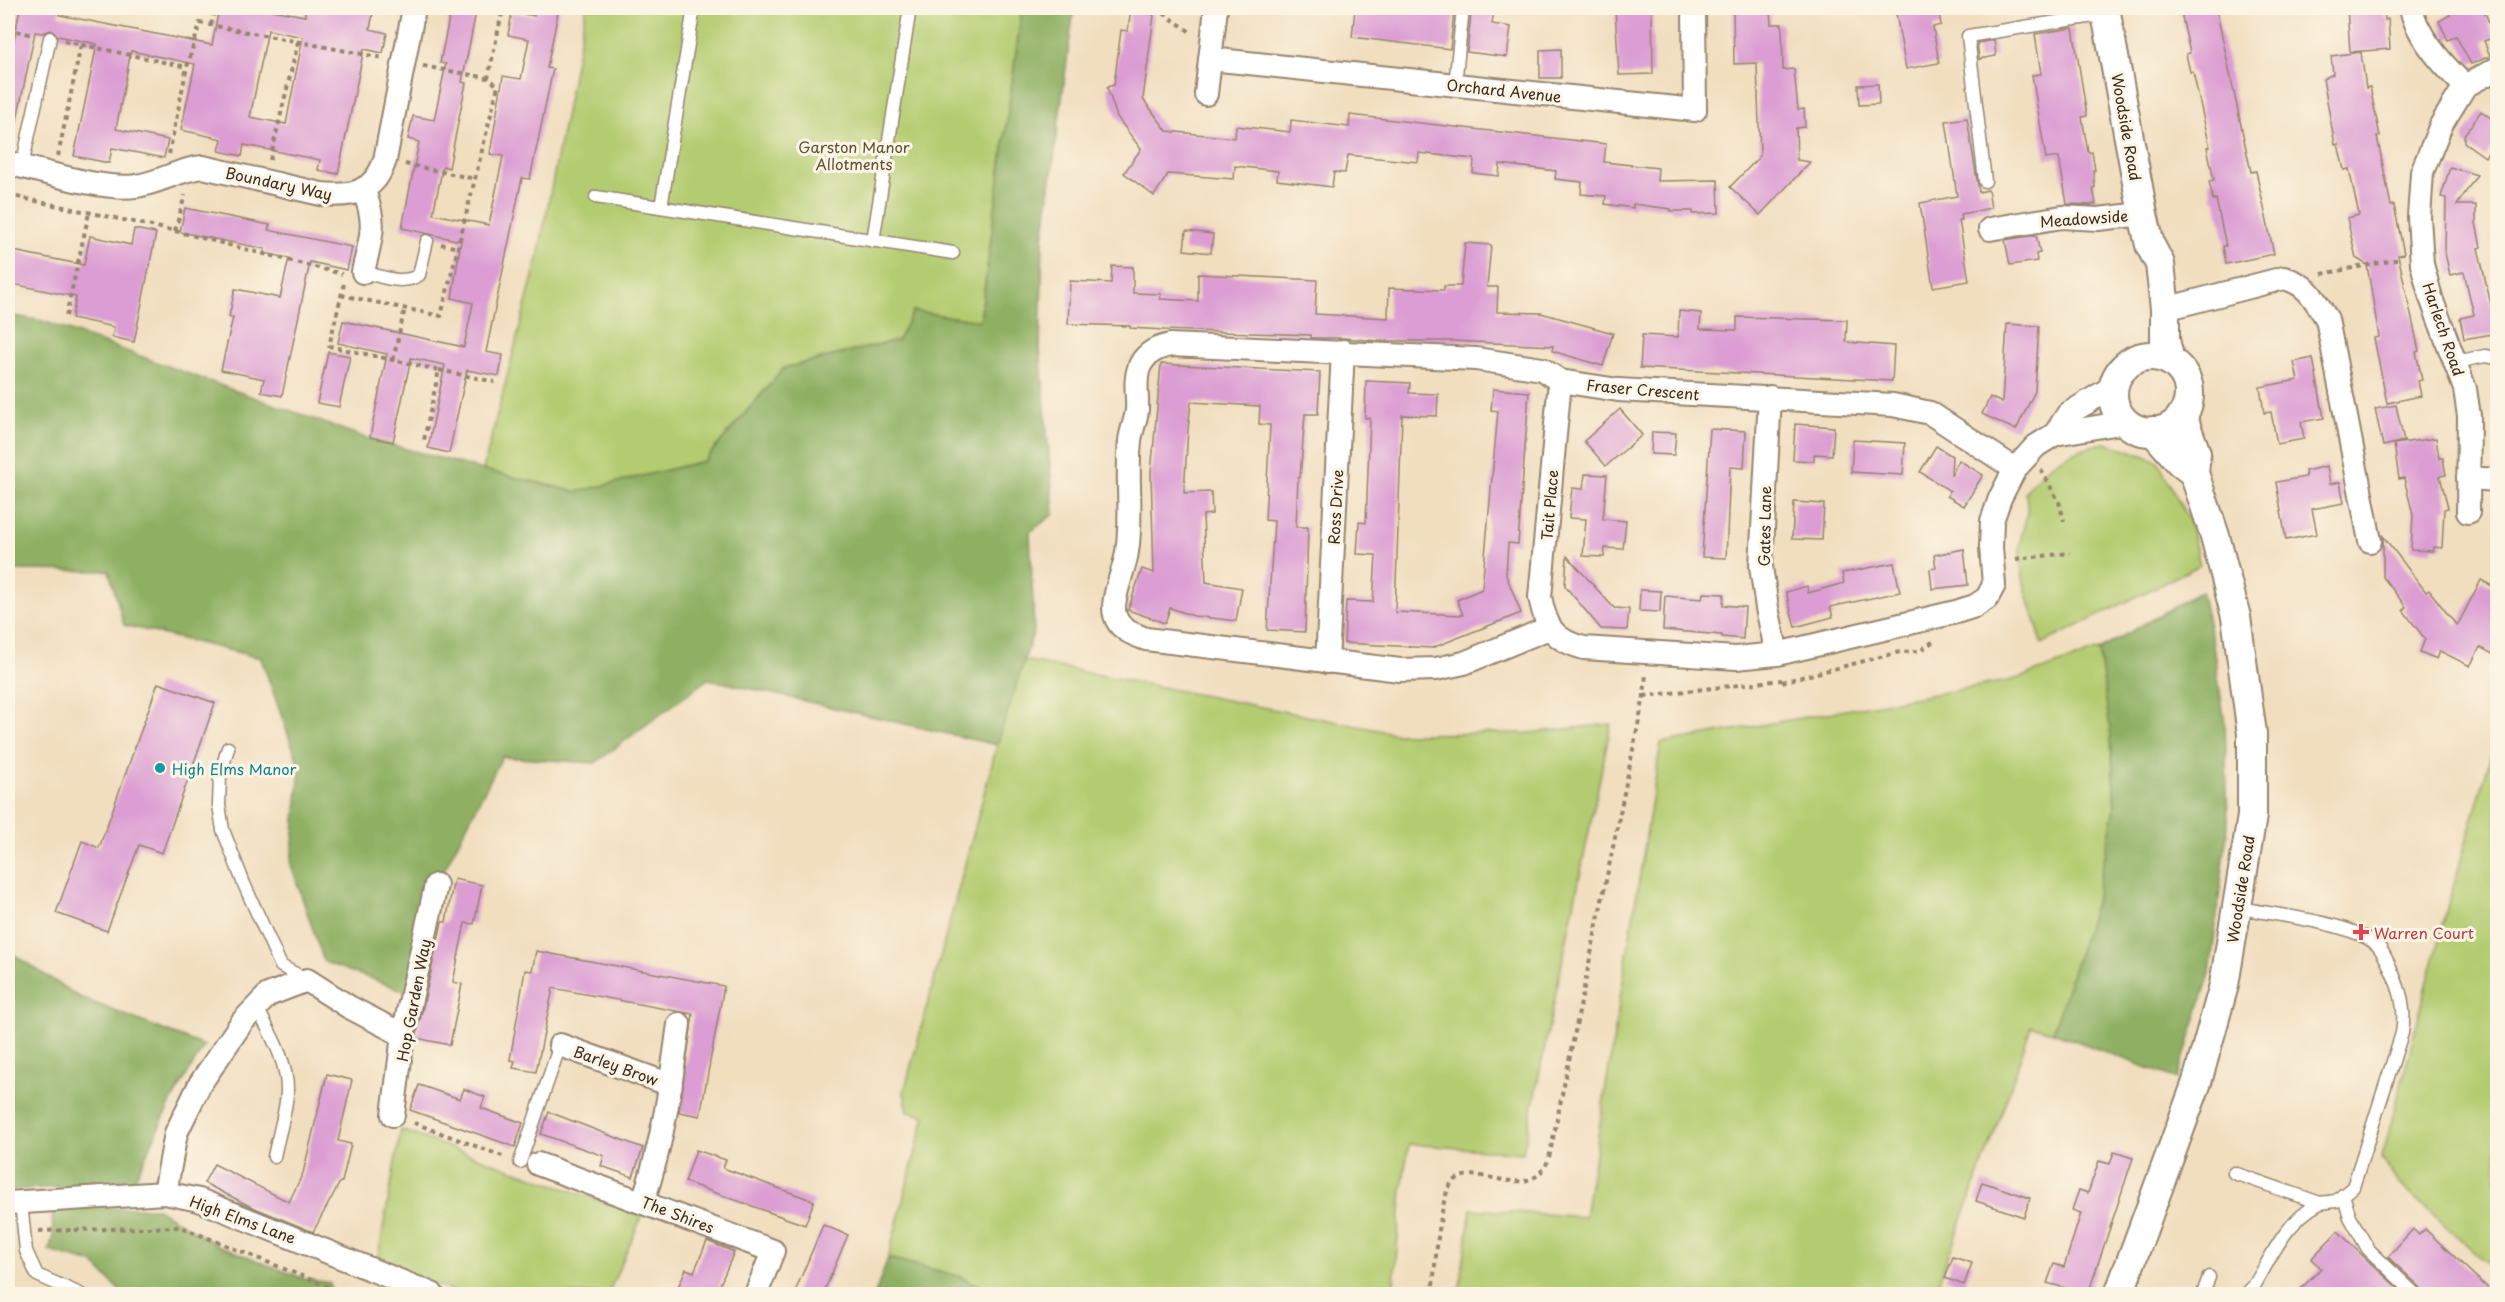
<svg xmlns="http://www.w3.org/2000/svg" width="2505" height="1302" font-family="'Playpen Sans',sans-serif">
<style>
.green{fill:#b4cc71;stroke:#787b48;stroke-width:1.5}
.forest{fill:#8fb063;stroke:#656d40;stroke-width:1.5}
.building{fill:#db9dd3;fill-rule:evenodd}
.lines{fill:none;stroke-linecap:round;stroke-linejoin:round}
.service-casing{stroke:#96846e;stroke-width:15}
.minor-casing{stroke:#96846e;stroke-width:26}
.tertiary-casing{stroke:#96846e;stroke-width:32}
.path{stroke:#96846e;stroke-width:4;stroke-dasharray:4.5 4.5;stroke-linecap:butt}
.service{stroke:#fff;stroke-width:12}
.minor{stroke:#fff;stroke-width:22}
.tertiary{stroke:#fff;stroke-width:28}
.culture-dot{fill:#0f9aa8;stroke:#fcf5e5;stroke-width:2}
.health-dot{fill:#e0444e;stroke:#fcf5e5;stroke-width:2}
.labels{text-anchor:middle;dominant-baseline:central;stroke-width:6;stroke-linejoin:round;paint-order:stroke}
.street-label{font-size:15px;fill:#3b2a1e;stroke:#fcf5e5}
.park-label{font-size:15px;fill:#595233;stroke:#fcf5e5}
.culture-label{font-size:15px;fill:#0d838f;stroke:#fcf5e5;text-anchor:start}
.health-label{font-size:15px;fill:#be3a42;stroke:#fcf5e5;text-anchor:start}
</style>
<rect width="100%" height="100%" fill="#fcf5e5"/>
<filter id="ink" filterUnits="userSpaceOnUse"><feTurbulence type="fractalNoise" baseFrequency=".0167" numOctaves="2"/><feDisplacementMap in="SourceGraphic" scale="12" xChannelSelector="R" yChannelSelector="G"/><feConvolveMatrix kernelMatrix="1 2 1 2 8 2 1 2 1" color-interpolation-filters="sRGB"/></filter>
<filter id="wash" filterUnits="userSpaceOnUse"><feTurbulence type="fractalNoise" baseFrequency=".008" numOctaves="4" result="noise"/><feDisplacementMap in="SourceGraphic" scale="24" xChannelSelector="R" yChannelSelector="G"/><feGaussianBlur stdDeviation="1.35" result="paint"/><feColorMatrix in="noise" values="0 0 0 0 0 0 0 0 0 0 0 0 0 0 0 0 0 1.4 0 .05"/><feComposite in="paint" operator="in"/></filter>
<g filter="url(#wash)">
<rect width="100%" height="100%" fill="#f1debf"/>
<!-- green -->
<g class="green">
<path d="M586,8H1022L980,321L913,311L899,340L784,368L704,461L577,492L483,470L538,257Z"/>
<path d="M2105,443L2132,451L2158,461L2189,521L2200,565L2042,644C2034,613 2019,579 2020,547C2021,526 2032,515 2025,492C2045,464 2071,449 2105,443Z"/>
<path d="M2099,650L2111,736L2115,808L2095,903L2053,1032L2031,1026L2004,1107L1934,1294H1459L1471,1209L1585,1217L1661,743L2013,680Z"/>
<path d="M1024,660L1398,734L1529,733L1611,724L1523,1153L1409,1144L1402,1188L1393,1294H997L958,1276L888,1258L925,1116L908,1112L904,1092L997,745Z"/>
<path d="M2497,735V1272L2397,1182L2382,1158L2447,908Z"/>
<path d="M401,1130L642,1216L608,1294H460L377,1262Z"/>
</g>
<!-- forest -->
<g class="forest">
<path d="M1022,8H1074L1043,239L1040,349L1054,514L1030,532L1034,630L997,745L708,679L595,763L502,757L441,876L408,992L324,962L291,865L300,768L261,658L124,625L109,571L8,570V315L43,321L366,438L483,470L577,492L704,461L784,368L898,340L913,311L980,321Z"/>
<path d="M2201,591L2212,640L2225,724L2228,825L2210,973L2177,1079L2053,1032L2095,903L2115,808L2111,736L2099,650Z"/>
<path d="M8,951L79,997L204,1046L171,1102L133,1183L8,1190Z"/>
<path d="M52,1208H156L217,1245L305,1279L330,1283L332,1294H121L120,1291L93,1263L49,1251L53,1236Z"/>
<path d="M888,1258L958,1276L997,1294H875Z"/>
</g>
<g id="blocks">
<!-- building -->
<g class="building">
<path d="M20,8H60L59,15L212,45L219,8H261L305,16V8H374L370,29L387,33L383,53L364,49L338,174L318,170L320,160L244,145L242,156L219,151L222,139L181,130L195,64L131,51L116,129L168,140L164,158L112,148L109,163L74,156L97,44L58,36L51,30L43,33L35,32L16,124L8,123V71ZM268,30L303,37L286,124L250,117Z"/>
<path d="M451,8L476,12L462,82L466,83L449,168L443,166L433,214L489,225L503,156L490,154L503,76L521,79L529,39L508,35L512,12L534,16L536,8H559L547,68L553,69L530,179L522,178L486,352L503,355L499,376L467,370L449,453L428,448L445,365L411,358L393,442L370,437L387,354L338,343L343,321L464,347L473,303L452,298L461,241L402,228L419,142L408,139L413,116L434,120L446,64L440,63Z"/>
<path d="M1131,8H1142L1154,15L1143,99L1167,131L1235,138L1236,126L1290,132L1291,120L1349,127L1350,115L1606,144L1604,162L1658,168L1657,181L1718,180L1719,213L1693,214V211H1671V209L1633,204V208L1605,204L1606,196L1581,194L1582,182L1555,179L1556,171L1500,164L1499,176L1473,173L1474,159L1419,153L1418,162L1348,155L1345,173L1334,172L1332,187L1277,180L1278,171L1235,166L1234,179L1168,174L1154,196L1124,173L1141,149L1117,117L1107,87L1114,85L1121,30L1128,31Z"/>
<path d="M1378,8H1430V9L1454,12L1450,49L1352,37L1355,9L1377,11Z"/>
<path d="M1475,8L1494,11L1492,24L1511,27L1507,57L1467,52L1471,14L1474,15Z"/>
<path d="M1622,8H1652L1653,74L1619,75L1615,9Z"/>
<path d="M1733,8H1770L1771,24H1782L1783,70L1794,69L1798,110L1804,109L1805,127L1796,128L1797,160L1810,162L1760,215L1730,187L1760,156L1757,63L1734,64Z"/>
<path d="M1895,8H1938L1941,25L1933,27L1939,63L1906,69Z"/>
<path d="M2180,8H2216L2251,172L2256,171L2274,254L2226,264L2223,246H2226L2216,199L2213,200L2209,181L2214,180L2207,147H2210L2193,72H2190L2186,54L2190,53Z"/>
<path d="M2347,8H2384L2385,20L2388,19L2390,49L2350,52Z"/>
<path d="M2447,8H2483L2495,37L2484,41L2490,56L2471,64L2456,36L2448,40L2439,21L2450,15Z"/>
<path d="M2073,28L2087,116L2082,117L2088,152H2092L2095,170H2093L2095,187L2093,188L2096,204L2090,205L2067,204L2059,157L2046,159L2032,75L2041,74L2035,34Z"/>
<path d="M1994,40L1996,56L1979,59L1977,43Z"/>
<path d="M1561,49V78H1540V50Z"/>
<path d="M2361,52L2366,88L2370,87L2380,136H2377L2391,206L2394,205L2404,254L2398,255L2419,351L2416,352L2422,380L2418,381L2421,396L2387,403L2374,338L2379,337L2367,265L2356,258L2347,218L2359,215L2349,169L2344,170L2338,144L2335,145L2323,79L2333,74L2331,56Z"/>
<path d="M1878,84L1879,104L1859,105L1858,85Z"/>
<path d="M2481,111L2498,123V139L2485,157L2464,142V135Z"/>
<path d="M1967,118L1979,192L1988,190L1991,208L1961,214L1962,220H1959L1969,281L1933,287L1920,203L1957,196L1946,121Z"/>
<path d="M2450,167L2477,175L2457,205H2476V223L2481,247L2478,248L2492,309L2498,308V333L2464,339L2460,318L2474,315L2464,272L2450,275L2445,253L2446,198L2441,197Z"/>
<path d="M185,208L270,225L268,230L352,247L347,270L310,262L282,396L261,392L264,379L221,370L233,317H229L235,289L280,298L289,258L264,253L265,249L180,232Z"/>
<path d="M134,229L156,233L134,342L112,337L114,327L72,318L76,297L8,283V250L84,265L90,236L131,245Z"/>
<path d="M1186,231L1213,234L1211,253L1184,250Z"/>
<path d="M2036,235L2040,253L2036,254L2037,261L2010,265L2005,240Z"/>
<path d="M1465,243L1491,245L1487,287H1498L1497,312L1541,313L1613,333L1603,366L1552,351L1553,346L1453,341H1378L1343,338H1311V335L1165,330L1130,328V326L1068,324L1070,281L1111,283L1112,266L1133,267V293L1161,294L1160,299L1198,301V274L1317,280L1315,314L1388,318L1389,288L1444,290V286H1461Z"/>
<path d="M1679,311L1701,313L1700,329L1737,330V317L1847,320L1846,342L1894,346L1892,381L1640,368L1642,335L1678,337Z"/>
<path d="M2007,324L2039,326L2035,391L2016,430L1982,414L1990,397L2002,403Z"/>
<path d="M328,352L350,356L339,407L317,403Z"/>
<path d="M2313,358L2324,418L2301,422L2304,439L2277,444L2271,412L2264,413L2260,387L2298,380L2294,362Z"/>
<path d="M1161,364L1320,372L1318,414H1305L1300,478H1298L1296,527H1308L1305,632L1267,630L1274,521L1265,520L1270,425L1259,424L1260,406L1191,402L1188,429L1184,493L1211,492L1212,514L1203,515L1206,582L1242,588L1236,621L1194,616L1170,608L1165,623L1128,610L1142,569L1154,573L1151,473Z"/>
<path d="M1366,381L1410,383L1409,393L1438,394L1437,416L1402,415L1395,612L1463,615L1457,600L1482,589L1498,411L1491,410L1493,389L1529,392L1518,544L1508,543L1506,575L1521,613L1432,648L1344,643L1346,601L1373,602L1376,555L1357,554L1359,522L1366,523L1370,418H1365Z"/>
<path d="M2396,405L2404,441L2383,446L2375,409Z"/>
<path d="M1620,409L1642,435L1606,466L1584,441Z"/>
<path d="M1795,424L1834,427L1832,455L1814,454V461L1793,460Z"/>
<path d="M1710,429L1746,431L1744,468L1730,467L1726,558L1702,557Z"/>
<path d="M1652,432L1676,433L1674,455L1651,454Z"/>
<path d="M2436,438L2439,458H2443L2446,475L2440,476L2448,508L2444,509L2442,548L2433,547V551L2411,550L2413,515L2404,478L2399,479L2394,444Z"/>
<path d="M1853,440L1905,443L1903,475L1851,472Z"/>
<path d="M1936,446L1952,456L1951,476L1959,460L1983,475L1964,506L1947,496L1950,491L1920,472Z"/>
<path d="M2327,466L2330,484L2340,482L2344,503L2312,509L2317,534L2286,540L2276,482L2306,477L2305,471Z"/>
<path d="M1585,474L1607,475L1603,519L1626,521L1623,549L1605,548L1604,557L1583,556L1586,519L1569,518L1572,488L1583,489Z"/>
<path d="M1794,502L1824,504L1822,540L1792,539Z"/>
<path d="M2383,536L2426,592L2429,590L2457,626L2481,580L2498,589V657L2480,647L2470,666L2440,651L2437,659L2420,652L2425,639L2403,610L2406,607L2383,577Z"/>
<path d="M1964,549L1968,585L1932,589L1930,569L1936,568L1934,555Z"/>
<path d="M1567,556L1614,608L1629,609L1627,630L1601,629L1565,586Z"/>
<path d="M1894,563L1900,592L1830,607L1833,617L1795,627L1786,592L1807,586L1808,593L1844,583L1842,573Z"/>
<path d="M1640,590L1661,591L1660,612L1639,611Z"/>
<path d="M1703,593L1724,594L1723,605L1745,607L1743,639L1722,637V635L1663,630L1665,596L1702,599Z"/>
<path d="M158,683L215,703L162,853L139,845L107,931L56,913L82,841L99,848Z"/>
<path d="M454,879L482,885L474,924L465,923L453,982L462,984L450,1045L416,1038L442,922H446Z"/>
<path d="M536,951L724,986L700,1116L679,1112L693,1014L553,988L536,1072L513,1068L515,1061L510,1060L525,970L532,971Z"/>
<path d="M327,1074L352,1080L338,1141L351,1144L342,1182H340L313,1232L250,1206L204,1183L214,1164L289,1202L303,1173Z"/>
<path d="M419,1085L460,1099L464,1089L485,1097L481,1108L523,1123L515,1147L410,1110Z"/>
<path d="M549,1112L643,1148L633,1177L601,1166L604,1156L541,1134Z"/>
<path d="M696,1150L726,1160L723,1168L814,1201L805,1225L685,1182Z"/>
<path d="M2114,1152L2133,1158L2088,1294L2047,1283L2054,1264L2064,1267L2081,1213L2072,1210L2079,1190L2088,1193L2099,1161L2110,1164Z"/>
<path d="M1982,1182L2030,1198L2024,1217L1976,1201Z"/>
<path d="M823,1225L848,1235L823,1294H794Z"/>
<path d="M2413,1229L2419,1235L2425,1229L2494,1294H2423L2421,1288L2388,1257Z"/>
<path d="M2338,1231L2361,1254L2404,1294H2296L2321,1268L2311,1259Z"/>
<path d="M707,1241L734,1252L716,1294H675L686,1269L694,1272Z"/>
<path d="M1953,1257L1972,1263L1964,1285L1945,1278Z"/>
</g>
</g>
</g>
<g filter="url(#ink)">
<use href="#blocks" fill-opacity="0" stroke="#96846e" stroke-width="1.5"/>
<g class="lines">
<!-- service casing -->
<g class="service-casing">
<g id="service">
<path d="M1455,85L1463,8"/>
<path d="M22,166L50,38"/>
<path d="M1985,181L1968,36L2107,14"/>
<path d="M596,197L953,253"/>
<path d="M661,207L694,8"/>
<path d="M873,241L910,8"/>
<path d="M363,272C381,276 402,286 419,275L427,241"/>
<path d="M2456,362L2485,356L2498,358"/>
<path d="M228,748L220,775L219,805L223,830L244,884L281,966L307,980"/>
<path d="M257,1008C270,1033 288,1062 287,1092C286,1113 278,1136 274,1157"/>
<path d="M520,1162L560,1045"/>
<path d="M2234,1173L2320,1203L2336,1201L2353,1187L2402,1033C2405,1013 2403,998 2395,979C2391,969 2385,954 2378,946C2354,922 2271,915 2236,907"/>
<path d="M2343,1195L2350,1217L2368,1249L2415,1294"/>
<path d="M21,1202L26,1251L37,1275L80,1294"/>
<path d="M2203,1294L2209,1277"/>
<path d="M2246,1294L2254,1286C2273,1254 2285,1222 2320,1203"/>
</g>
</g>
<!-- minor casing -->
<g class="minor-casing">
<g id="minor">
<path d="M2411,8C2417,37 2444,66 2465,86"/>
<path d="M1210,59L1695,110L1694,8"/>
<path d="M1206,94L1216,8"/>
<path d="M8,163C42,171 104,191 136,186C159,183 179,169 203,167L321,194C352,197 374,193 385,160L414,8"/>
<path d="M1990,229L2062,217L2098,219L2143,214"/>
<path d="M363,272C371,236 378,225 363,189"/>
<path d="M2165,309L2284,278C2309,285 2314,299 2327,319L2370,541"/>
<path d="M1560,381L1540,597C1546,627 1553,640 1584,648L1736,658L1777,654L1956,612L1975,606L1987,598L1994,585L1991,547L1992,521L2000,498L2015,469L2036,446L2055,434L2068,414L2114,386"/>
<path d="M1770,397L1761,566L1767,608L1777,654"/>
<path d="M2055,434L2126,422"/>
<path d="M2468,478L2498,480"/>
<path d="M2468,512L2469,416L2465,389L2431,298L2422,264L2419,217L2422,172L2441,125L2465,86L2498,68"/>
<path d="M1549,628L1464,663L1436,669L1400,670L1146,639C1133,634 1119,630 1115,615C1110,600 1125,569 1127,552C1133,515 1126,478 1130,441C1131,431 1136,420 1137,410C1138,396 1134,382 1139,368C1144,354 1156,348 1170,345L1476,359L1542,369L1560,381L1618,390L1893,405L1930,413L2015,469"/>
<path d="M1327,662L1343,351"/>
<path d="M560,1045L671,1085"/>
<path d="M393,1115L403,1035L436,885"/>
<path d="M538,1164L773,1251L756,1294"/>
<path d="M165,1193L176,1133L200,1084L242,1022L268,995L307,980L349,1007L403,1035"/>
<path d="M643,1201C663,1143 671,1084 679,1024"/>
<path d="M8,1203L165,1193L199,1200L432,1294"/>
</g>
</g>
<!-- tertiary casing -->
<g class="tertiary-casing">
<g id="tertiary">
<path d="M2105,8L2143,214L2150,245L2160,264L2165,309V340L2170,361"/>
<circle cx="2151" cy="394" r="38"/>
<path d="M2153,431L2180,462L2194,473"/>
<path d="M2119,1294L2197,1082L2224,985L2252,816V734L2236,617L2215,536L2194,473L2196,453L2182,415"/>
</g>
</g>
<!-- path -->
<g class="path">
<path d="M1156,8L1192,33"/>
<path d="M211,25L215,8"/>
<path d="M8,29L33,35"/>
<path d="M64,41L187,67L200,23L383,58"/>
<path d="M423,66L488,78"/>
<path d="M169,154L187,67"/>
<path d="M58,156L81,45"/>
<path d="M270,160L298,42"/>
<path d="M405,164L475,179"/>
<path d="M8,195L175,231L185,195"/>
<path d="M175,231L342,274"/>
<path d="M441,244L458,248"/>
<path d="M2322,274L2400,259"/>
<path d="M344,284L329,346L439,370L424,440"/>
<path d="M341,295L441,316L498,86L488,78L503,8"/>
<path d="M66,316L89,213"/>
<path d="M393,360L405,308"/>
<path d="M439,370L495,382"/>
<path d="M2041,470L2059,502L2064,521"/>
<path d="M2016,559L2070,553"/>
<path d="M1782,682L1900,652L1920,651L1934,641"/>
<path d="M1644,696L1782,680"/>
<path d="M414,1123L505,1157"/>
<path d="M39,1231L181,1227L346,1294"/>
<path d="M1432,1294C1435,1272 1439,1200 1451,1184C1473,1156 1531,1209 1549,1158L1644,696L1646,674"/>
</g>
<!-- service -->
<use href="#service" class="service"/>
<!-- minor -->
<use href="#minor" class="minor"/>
<!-- tertiary -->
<use href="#tertiary" class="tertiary"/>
</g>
</g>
<!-- markers -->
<circle class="culture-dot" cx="160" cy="768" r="6"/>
<path class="health-dot" d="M2358 923h6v6h6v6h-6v6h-6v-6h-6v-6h6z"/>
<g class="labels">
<!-- street labels -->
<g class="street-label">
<text transform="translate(1504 90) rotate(6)">Orchard Avenue</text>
<text transform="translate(2127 127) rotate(80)">Woodside Road</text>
<text transform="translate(279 183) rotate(12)">Boundary Way</text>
<text transform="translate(2084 218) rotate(-4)">Meadowside</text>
<text transform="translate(2444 329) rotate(71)">Harlech Road</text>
<text transform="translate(1643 389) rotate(5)">Fraser Crescent</text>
<text transform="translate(1549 505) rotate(-85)">Tait Place</text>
<text transform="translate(1335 507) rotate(-87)">Ross Drive</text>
<text transform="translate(1764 526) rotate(-89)">Gates Lane</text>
<text transform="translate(2240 889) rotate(-81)">Woodside Road</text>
<text transform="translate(413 1000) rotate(-79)">Hop Garden Way</text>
<text transform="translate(616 1065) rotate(20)">Barley Brow</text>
<text transform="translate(678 1214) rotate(21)">The Shires</text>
<text transform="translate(243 1219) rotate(20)">High Elms Lane</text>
</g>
<!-- park labels -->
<g class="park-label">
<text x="854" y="146">Garston Manor<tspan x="854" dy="17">Allotments</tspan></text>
</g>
<!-- culture labels -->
<g class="culture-label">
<text x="172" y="768">High Elms Manor</text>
</g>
<!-- health labels -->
<g class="health-label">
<text x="2374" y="932">Warren Court</text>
</g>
</g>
<!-- margin -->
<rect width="2505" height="1302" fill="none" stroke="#fcf5e5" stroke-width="30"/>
</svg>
